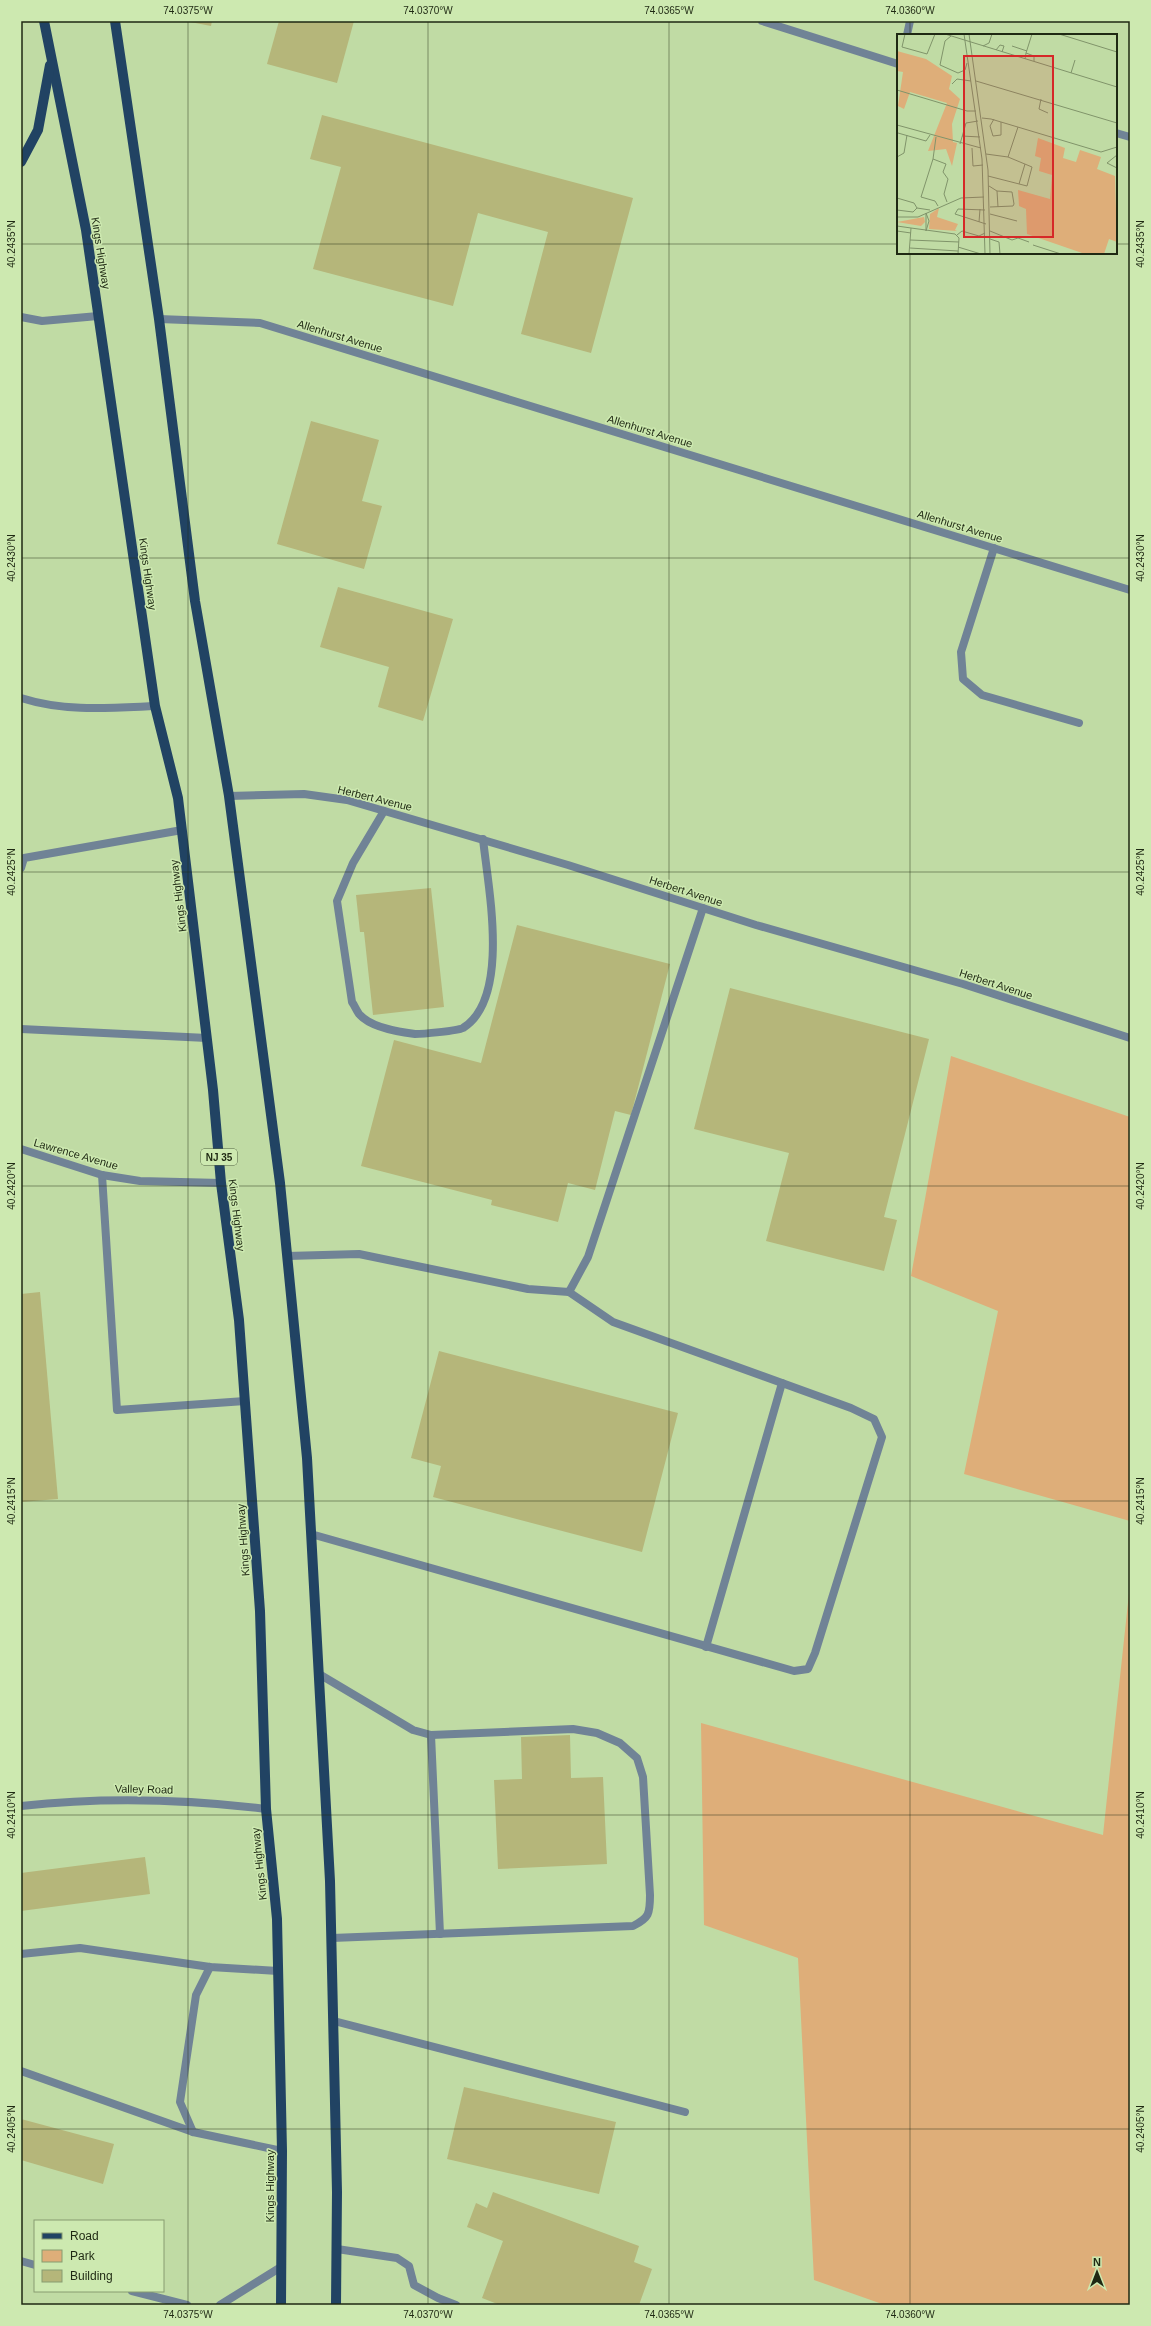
<svg xmlns="http://www.w3.org/2000/svg" width="1151" height="2326" font-family="Arial,sans-serif">
<style>
.green{fill:#deae79}
.building{fill:#b5b67a}
.lines{fill:none;stroke-linecap:round;stroke-linejoin:round}
.lane{stroke:#708396;stroke-width:8}
.street{stroke:#708396;stroke-width:8}
.primary{stroke:#214363;stroke-width:10}
.ticks{fill:none;stroke:#1f2913;stroke-width:1;stroke-opacity:0.45}
.labels{text-anchor:middle;dominant-baseline:central;stroke-width:3;stroke-linejoin:round;paint-order:stroke}
.shield{fill:#cde9b0;stroke:#536342;stroke-width:1}
.shield-label{font-size:10px;font-weight:bold;fill:#1f2913}
.street-label{font-size:11px;fill:#1f2913;stroke:#cde9b0}
.inset-road{fill:none;stroke:#80946a;stroke-width:1}
.view{fill:#d62828;fill-opacity:0.15;stroke:#d62828;stroke-width:2}
.inset-edge{fill:none;stroke:#1f2913;stroke-width:2}
.neatline{fill:none;stroke:#1f2913;stroke-width:1.5}
.ticks-label{font-size:10px;text-anchor:middle;fill:#1f2913}
</style>
<rect width="100%" height="100%" fill="#c0dba4"/>
<!-- green -->
<g class="green">
<path d="M951,1056L1130,1117V1521L964,1474L998,1311L911,1276Z"/>
<path d="M1130,1584V2305H885L814,2280L798,1958L704,1925L701,1723L1103,1835Z"/>
</g>
<!-- building -->
<g class="building">
<path d="M185,21H212L211,26Z"/>
<path d="M279,21H354L337,83L267,64Z"/>
<path d="M322,115L633,198L591,353L521,334L548,232L478,213L453,306L313,269L341,167L310,159Z"/>
<path d="M311,421L379,440L362,501L382,506L364,569L277,544Z"/>
<path d="M338,587L453,619L423,721L378,707L389,667L320,647Z"/>
<path d="M431,888L444,1007L373,1015L364,932H360L356,895Z"/>
<path d="M517,925L670,964L631,1115L615,1111L595,1190L568,1183L558,1222L491,1205L492,1200L361,1166L394,1040L481,1063Z"/>
<path d="M730,988L929,1039L884,1217L897,1220L884,1271L766,1241L789,1153L694,1129Z"/>
<path d="M40,1292L58,1499L21,1502V1294Z"/>
<path d="M439,1351L678,1413L642,1552L433,1497L441,1466L411,1458Z"/>
<path d="M570,1735L571,1778L603,1777L607,1864L498,1869L494,1780L522,1779L521,1737Z"/>
<path d="M145,1857L150,1894L21,1911V1873Z"/>
<path d="M464,2087L616,2122L599,2194L447,2159Z"/>
<path d="M21,2119L114,2144L103,2184L21,2160Z"/>
<path d="M493,2192L639,2246L634,2262L652,2269L639,2305H500L482,2298L503,2241L467,2227L476,2203L487,2208Z"/>
</g>
<g class="lines">
<!-- lane -->
<g class="lane">
<path d="M907,35L910,21"/>
<path d="M21,317L42,321L98,316"/>
<path d="M994,548L961,652L963,679L982,695L1079,723"/>
<path d="M384,811L353,863L337,901L352,1002C355,1006 357,1012 360,1015C371,1027 399,1032 415,1034C422,1034 457,1031 463,1028C511,998 488,887 483,839"/>
<path d="M21,868L24,858L182,830"/>
<path d="M21,1029L207,1038"/>
<path d="M102,1175L117,1410L245,1401"/>
<path d="M287,1256L359,1254L528,1289L569,1292L588,1257L703,908"/>
<path d="M311,1534L794,1671L808,1669L815,1653L882,1437L874,1419L851,1408L613,1322L569,1292"/>
<path d="M706,1647L782,1383"/>
<path d="M319,1674L413,1730L431,1735L573,1729L597,1733L620,1743L637,1758L643,1777L650,1895C650,1914 649,1918 633,1926L332,1938"/>
<path d="M431,1735L440,1934"/>
<path d="M21,1954L80,1948L210,1967L278,1971"/>
<path d="M334,2021L685,2112"/>
<path d="M21,2071L193,2132L282,2151"/>
<path d="M193,2132L180,2102L196,1995L210,1967"/>
<path d="M337,2249L397,2258L409,2266L414,2285L438,2298L456,2305"/>
<path d="M21,2261L35,2265"/>
<path d="M132,2291L187,2305"/>
<path d="M220,2305L281,2267"/>
</g>
<!-- street -->
<g class="street">
<path d="M762,21L898,64"/>
<path d="M1116,133L1130,137"/>
<path d="M159,319L260,323L1130,590"/>
<path d="M21,698C65,712 109,708 155,706"/>
<path d="M229,796L304,794L347,800L568,865L756,925L963,984L1130,1038"/>
<path d="M21,1149L102,1175L140,1181L221,1183"/>
<path d="M21,1806C104,1797 184,1799 266,1809"/>
</g>
<!-- primary -->
<g class="primary">
<path d="M44,21L86,230L155,706L178,798L213,1090L221,1183L239,1320L260,1611L266,1809L277,1919L282,2151L281,2305"/>
<path d="M115,21L159,319L195,601L229,796L280,1183L307,1458L330,1881L337,2192L336,2305"/>
<path d="M21,162L38,130L50,65"/>
</g>
</g>
<!-- ticks -->
<path class="ticks" d="M188,21V2305M428,21V2305M669,21V2305M910,21V35M21,244H898M1116,244H1130M910,253V2305M21,558H1130M21,872H1130M21,1186H1130M21,1501H1130M21,1815H1130M21,2129H1130"/>
<g class="labels">
<!-- shield labels -->
<rect class="shield" x="201" y="1149" width="36" height="16" rx="3"/>
<g class="shield-label">
<text x="219" y="1157">NJ 35</text>
</g>
<!-- street labels -->
<g class="street-label">
<text transform="translate(101 253) rotate(81)">Kings Highway</text>
<text transform="translate(340 336) rotate(17)">Allenhurst Avenue</text>
<text transform="translate(650 431) rotate(17)">Allenhurst Avenue</text>
<text transform="translate(960 526) rotate(17)">Allenhurst Avenue</text>
<text transform="translate(148 574) rotate(82)">Kings Highway</text>
<text transform="translate(375 798) rotate(14)">Herbert Avenue</text>
<text transform="translate(686 891) rotate(18)">Herbert Avenue</text>
<text transform="translate(178 896) rotate(-97)">Kings Highway</text>
<text transform="translate(996 984) rotate(18)">Herbert Avenue</text>
<text transform="translate(76 1154) rotate(16)">Lawrence Avenue</text>
<text transform="translate(237 1215) rotate(83)">Kings Highway</text>
<text transform="translate(243 1540) rotate(-94)">Kings Highway</text>
<text transform="translate(144 1789) rotate(1)">Valley Road</text>
<text transform="translate(259 1864) rotate(-96)">Kings Highway</text>
<text transform="translate(270 2186) rotate(-90)">Kings Highway</text>
</g>
</g>
<!-- overview -->
<g transform="translate(897 34)">
<rect width="220" height="220" fill="#c0dba4"/>
<path d="M0,17L29,25L55,42L52,55L63,65L55,90L56,108L60,109L55,132L49,115L31,117L50,69L13,58L7,75L1,72L6,38L0,37ZM141,104L168,114L166,124L179,128L183,116L204,123L200,135L218,142L220,208L212,205L207,220H188L130,200L129,175L122,172L121,156L153,165L155,141L142,137L144,124L138,122ZM42,174L40,183L61,190L58,196L60,197L32,195L33,180ZM27,183L28,188L24,192L0,188Z" fill="#deae79"/>
<path class="inset-road" d="M8,0L5,13L30,20L38,0M48,0L220,53M67,0L85,125L88,220M72,0L91,136L93,220M162,0L220,18M54,2L48,7L43,31L61,39L68,36L70,29M86,12L92,9L95,0M115,12L130,17M99,16L103,11L107,12L105,18M129,19L135,0M128,25L129,19L137,22V27M174,39L178,26M79,47L220,89M55,50L60,45L74,47M0,56L70,77H79M144,65L142,75L151,79M85,84L94,85L204,118L220,113M97,85L93,92L96,102L104,101V88M0,91L84,114M1,99L29,107L33,101M65,102L83,103M39,103L36,125L24,163L38,167L41,172M63,110L69,89L81,87M75,114L76,132L86,131M89,120L111,123L121,93M220,121L210,129L220,134M0,123L7,119L10,101M36,125L49,130L46,138L51,145L47,160L50,168M91,142L130,152L135,133L111,123M122,150L128,130M92,152L100,157L115,158L117,170L116,172L93,173M100,157L101,173M0,164L17,169L20,174L33,176M0,176L16,178L20,174M88,176L61,175L58,180L89,190M93,180L120,187M0,183H21L64,164L87,163M82,188L83,175M0,192L14,194M0,197L14,199M29,197L32,187L29,179M29,197V179M93,197L115,206L121,204L132,208M60,201L65,197L82,202L88,199M93,205L102,208L103,220M13,206L62,208M136,211L164,220M61,213L84,220M13,214L61,217M12,220L14,194L58,200L62,204L61,220"/>
<path class="view" d="M67,22H156V203H67Z"/>
<rect width="220" height="220" class="inset-edge"/>
</g>
<!-- border -->
<rect width="1151" height="2326" fill="none" stroke="#cde9b0" stroke-width="44"/>
<!-- legend -->
<rect x="34" y="2220" width="130" height="72" fill="#cde9b0" stroke="#879c71"/>
<rect x="42" y="2233" width="20" height="6" fill="#214363" stroke="#879c71"/>
<text x="70" y="2240" font-size="12" fill="#1f2913">Road</text>
<rect x="42" y="2250" width="20" height="12" fill="#deae79" stroke="#879c71"/>
<text x="70" y="2260" font-size="12" fill="#1f2913">Park</text>
<rect x="42" y="2270" width="20" height="12" fill="#b5b67a" stroke="#879c71"/>
<text x="70" y="2280" font-size="12" fill="#1f2913">Building</text>
<!-- north arrow -->
<g transform="translate(1097 2272)" stroke="#cde9b0" stroke-width="3" paint-order="stroke">
<path d="M0-3L7 15L0 10L-7 15Z" fill="#1f2913"/>
<text y="-6" font-size="11" font-weight="bold" text-anchor="middle" fill="#1f2913">N</text>
</g>
<rect x="22" y="22" width="1107" height="2282" class="neatline"/>
<g class="ticks-label">
<text x="188" y="14">74.0375°W</text>
<text x="428" y="14">74.0370°W</text>
<text x="669" y="14">74.0365°W</text>
<text x="910" y="14">74.0360°W</text>
<text transform="translate(11 244) rotate(-90)" y="4">40.2435°N</text>
<text transform="translate(1140 244) rotate(-90)" y="4">40.2435°N</text>
<text transform="translate(11 558) rotate(-90)" y="4">40.2430°N</text>
<text transform="translate(1140 558) rotate(-90)" y="4">40.2430°N</text>
<text transform="translate(11 872) rotate(-90)" y="4">40.2425°N</text>
<text transform="translate(1140 872) rotate(-90)" y="4">40.2425°N</text>
<text transform="translate(11 1186) rotate(-90)" y="4">40.2420°N</text>
<text transform="translate(1140 1186) rotate(-90)" y="4">40.2420°N</text>
<text transform="translate(11 1501) rotate(-90)" y="4">40.2415°N</text>
<text transform="translate(1140 1501) rotate(-90)" y="4">40.2415°N</text>
<text transform="translate(11 1815) rotate(-90)" y="4">40.2410°N</text>
<text transform="translate(1140 1815) rotate(-90)" y="4">40.2410°N</text>
<text transform="translate(11 2129) rotate(-90)" y="4">40.2405°N</text>
<text transform="translate(1140 2129) rotate(-90)" y="4">40.2405°N</text>
<text x="188" y="2318">74.0375°W</text>
<text x="428" y="2318">74.0370°W</text>
<text x="669" y="2318">74.0365°W</text>
<text x="910" y="2318">74.0360°W</text>
</g>
</svg>
